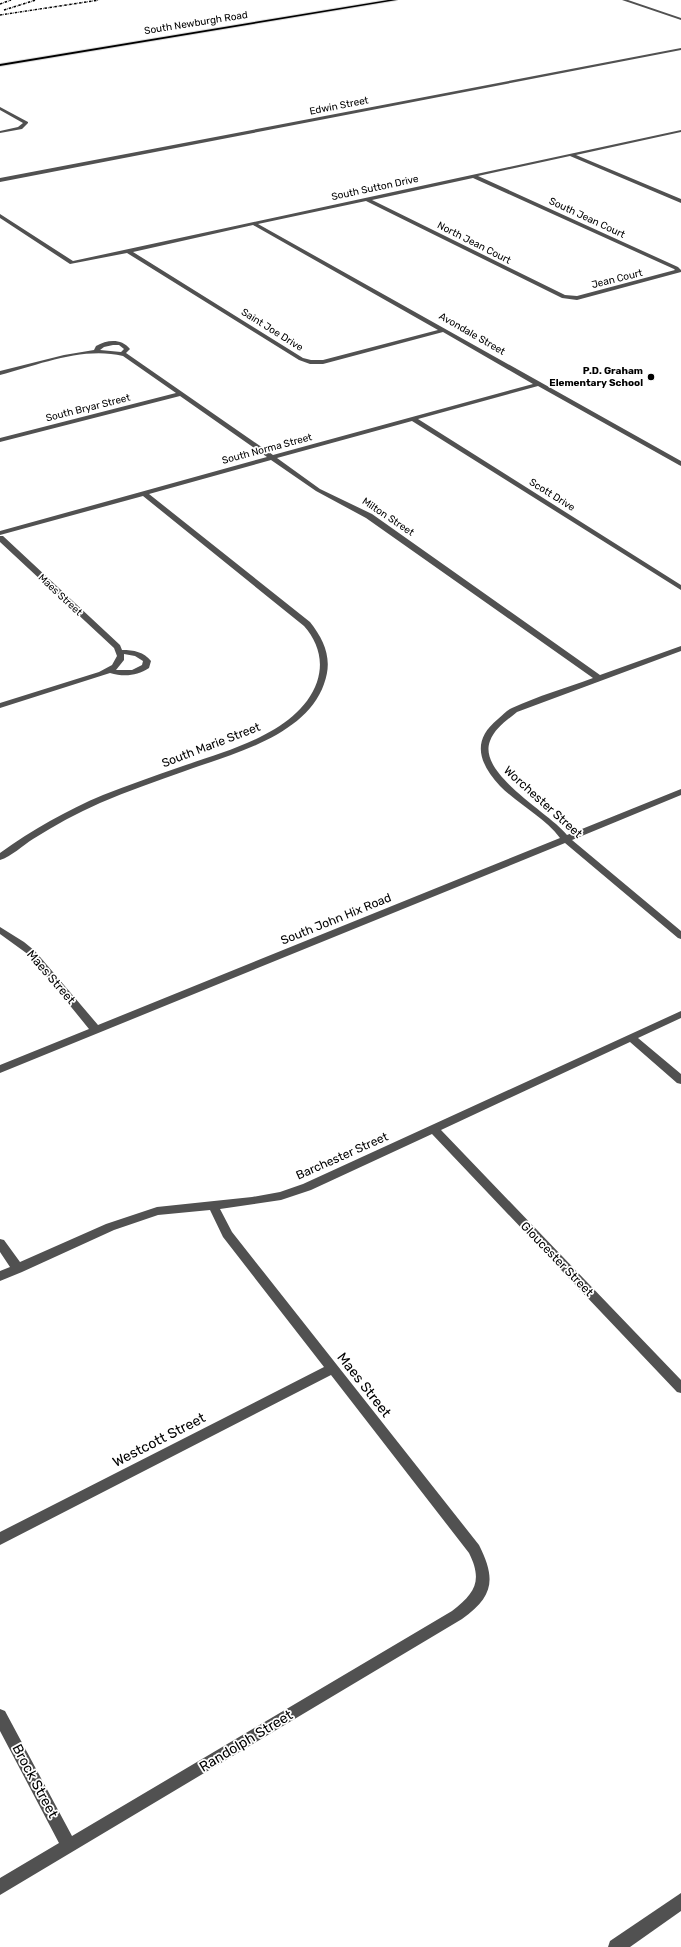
<svg xmlns="http://www.w3.org/2000/svg" width="681" height="1947" font-family="Rubik,sans-serif">
<style>
.lines{fill:none;stroke-linecap:round;stroke-linejoin:round}
.major-casing{stroke:#dbdbdb;stroke-width:2}
.minor{fill:#515151;fill-rule:evenodd}
.major{fill:#000;fill-rule:evenodd}
.rail{stroke:#000;stroke-width:1.5;stroke-dasharray:2.5 1 0.5 1;stroke-linecap:butt}
.poi-dot{fill:#000;stroke:#fff;stroke-width:1.5}
.labels{text-anchor:middle;dominant-baseline:central;stroke-width:3.5;stroke-linejoin:round;paint-order:stroke}
.far-street-label{font-size:10px;fill:#000;stroke:#fff}
.far-poi-label{font-size:10px;font-weight:bold;fill:#000;stroke:#fff;text-anchor:end}
.street-label{font-size:12px;fill:#000;stroke:#fff}
.near-street-label{font-size:14px;fill:#000;stroke:#fff}
</style>
<rect width="100%" height="100%" fill="#fff"/>
<g class="lines">
<!-- major casing -->
<g class="major-casing">
<path id="major" d="M388,0H397L0,66V64Z"/>
</g>
<!-- minor -->
<g class="minor">
<path d="M622,0H628L681,18V20Z"/>
<path d="M681,48V50L0,182V178Z"/>
<path d="M0,107L28,122V123L22,129L0,133V131L18,127L23,123L0,110Z"/>
<path d="M681,130V132L576,155L681,199V203L570,156L478,176L678,267L681,270V272L577,300L562,298L366,201L258,224L681,461V466L679,465L538,386L418,419L681,585V590L412,421L277,458L320,489L372,514L600,675L681,646V651L517,712C506,721 495,728 490,741C477,774 550,813 567,835L681,789V795L572,840L681,931V939L678,938L565,843L0,1073V1065L89,1029L29,955L0,934V927L24,942L35,951L98,1025L560,838C544,817 519,805 500,786C479,763 471,741 498,719C503,715 507,710 512,708C538,696 566,688 593,678L366,518L316,491L271,460L149,494L310,622C325,641 333,660 324,684C306,736 232,754 185,771C157,781 128,791 100,803C77,813 55,825 33,839C23,845 11,857 0,860V853C32,830 67,810 103,795C128,785 154,776 180,767C226,751 299,733 317,682C324,661 318,642 304,626L143,496L0,535V531L267,457L180,396L0,442V438L176,393L123,356C83,346 38,365 0,375V371L64,355L94,350L96,346C107,340 121,338 130,349L126,353L273,455L533,384L443,332L323,364H310L299,360L127,253L70,264L0,218V214L73,261ZM473,178L674,269L675,270L577,296L565,295L372,200ZM253,225L438,330L323,360H311L303,358L133,252ZM113,345H119L124,349L121,352L100,350L104,347Z"/>
<path d="M0,536H3L120,645L122,650C134,650 144,652 151,661L149,668C137,676 124,677 110,673L0,708V703L99,672L112,665L117,656L114,648L0,542ZM124,654L135,656L143,661L142,665L132,670H116L124,660Z"/>
<path d="M681,1011V1018L638,1038L681,1074V1084L677,1083L630,1042L441,1130L681,1380V1393L677,1392L432,1134L311,1190L281,1200L220,1209L232,1232L479,1545C496,1579 494,1596 462,1619L0,1895V1878L59,1843L0,1731V1709L5,1711L72,1836L452,1611C475,1593 483,1581 469,1553L331,1375L0,1545V1532L324,1367L223,1237L210,1210L158,1215L114,1230L22,1272L0,1281V1271L10,1267L0,1252V1239L4,1240L20,1262L106,1224L157,1207L252,1197L280,1192L303,1184Z"/>
<path d="M681,1893V1911L630,1947H608L610,1941Z"/>
</g>
<!-- major -->
<use href="#major" class="major"/>
<!-- rail -->
<g class="rail">
<path d="M0,4L11,0"/>
<path d="M4,10L36,0"/>
<path d="M0,15L99,0"/>
</g>
</g>
<!-- markers -->
<circle class="poi-dot" cx="651" cy="377" r="4"/>
<g class="labels">
<!-- far-street labels -->
<g class="far-street-label">
<text transform="translate(196 23) rotate(-9)">South Newburgh Road</text>
<text transform="translate(339 106) rotate(-11)">Edwin Street</text>
<text transform="translate(375 188) rotate(-12)">South Sutton Drive</text>
<text transform="translate(587 218) rotate(25)">South Jean Court</text>
<text transform="translate(474 243) rotate(27)">North Jean Court</text>
<text transform="translate(617 279) rotate(-14)">Jean Court</text>
<text transform="translate(272 330) rotate(32)">Saint Joe Drive</text>
<text transform="translate(472 334) rotate(30)">Avondale Street</text>
<text transform="translate(88 408) rotate(-14)">South Bryar Street</text>
<text transform="translate(267 449) rotate(-15)">South Norma Street</text>
<text transform="translate(552 495) rotate(32)">Scott Drive</text>
<text transform="translate(388 517) rotate(34)">Milton Street</text>
<text transform="translate(60 595) rotate(43)">Maes Street</text>
</g>
<!-- far-poi labels -->
<g class="far-poi-label">
<text x="643" y="371">P.D. Graham<tspan x="643" dy="12">Elementary School</tspan></text>
</g>
<!-- street labels -->
<g class="street-label">
<text transform="translate(211 745) rotate(-21)">South Marie Street</text>
<text transform="translate(543 802) rotate(42)">Worchester Street</text>
<text transform="translate(336 919) rotate(-22)">South John Hix Road</text>
<text transform="translate(51 977) rotate(49)">Maes Street</text>
<text transform="translate(342 1156) rotate(-24)">Barchester Street</text>
<text transform="translate(557 1259) rotate(46)">Gloucester Street</text>
</g>
<!-- near-street labels -->
<g class="near-street-label">
<text transform="translate(364 1385) rotate(52)">Maes Street</text>
<text transform="translate(159 1440) rotate(-27)">Westcott Street</text>
<text transform="translate(246 1741) rotate(-31)">Randolph Street</text>
<text transform="translate(35 1781) rotate(62)">Brock Street</text>
</g>
</g>
</svg>
